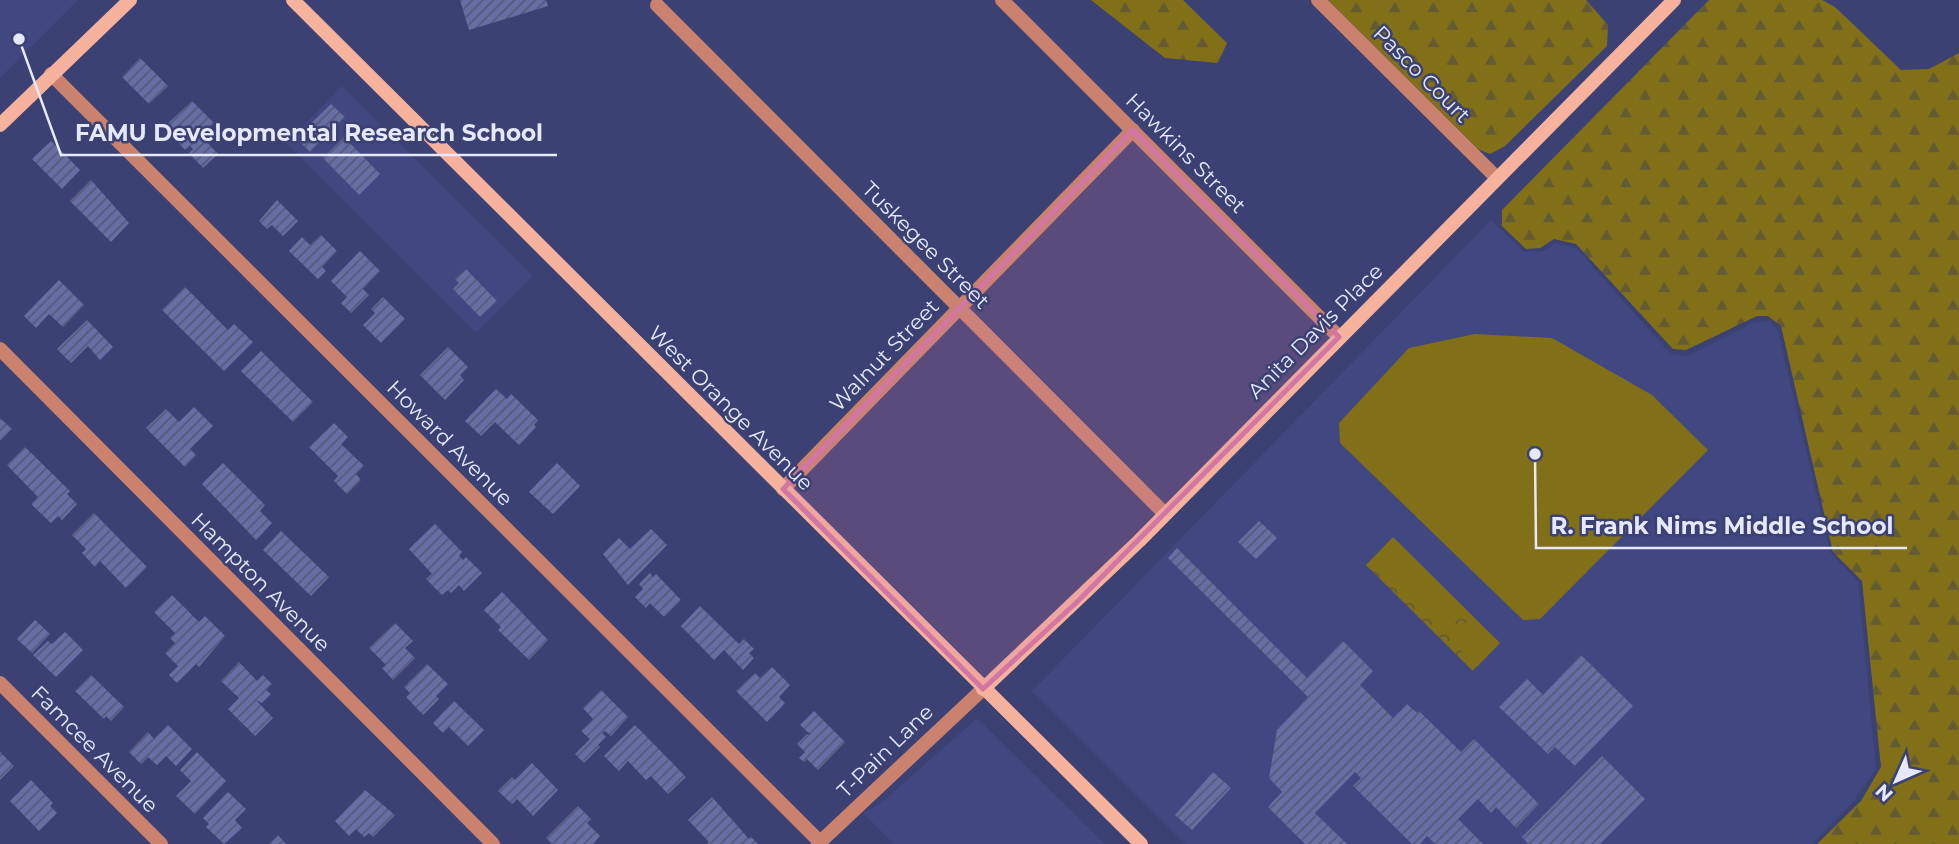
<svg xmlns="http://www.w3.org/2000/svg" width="1959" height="844" font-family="Montserrat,sans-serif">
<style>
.built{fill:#414780}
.forest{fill:url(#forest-firs)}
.park{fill:url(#park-crowns)}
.garden{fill:#827018}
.building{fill:url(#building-hatch)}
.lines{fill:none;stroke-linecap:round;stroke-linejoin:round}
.street{stroke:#ca826e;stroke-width:14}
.secondary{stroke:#f7b29e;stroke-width:14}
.marked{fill:#d276a3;fill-opacity:0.2;stroke:#d276a3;stroke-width:5;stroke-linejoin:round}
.labels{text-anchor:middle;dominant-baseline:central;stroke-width:5;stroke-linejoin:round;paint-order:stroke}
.street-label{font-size:21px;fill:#e5e9fb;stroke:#3b4172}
.leader{fill:none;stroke:#e5e9fb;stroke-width:2.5}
.callout-dot{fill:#e5e9fb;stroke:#3b4172;stroke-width:2.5}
.callout-label{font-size:23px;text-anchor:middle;font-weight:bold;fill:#e5e9fb;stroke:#3b4172;stroke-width:5;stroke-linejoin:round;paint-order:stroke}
</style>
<defs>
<pattern id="forest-firs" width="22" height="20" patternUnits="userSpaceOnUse" patternTransform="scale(1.75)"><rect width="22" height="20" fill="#827018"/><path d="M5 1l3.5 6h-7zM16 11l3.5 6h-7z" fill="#645b32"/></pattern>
<pattern id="park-crowns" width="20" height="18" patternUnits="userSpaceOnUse" patternTransform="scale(1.75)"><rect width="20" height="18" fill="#827018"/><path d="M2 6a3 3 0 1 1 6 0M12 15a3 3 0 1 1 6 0" fill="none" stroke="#645b32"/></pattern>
<pattern id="building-hatch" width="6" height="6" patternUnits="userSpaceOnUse" patternTransform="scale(1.75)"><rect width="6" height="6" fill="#666ea3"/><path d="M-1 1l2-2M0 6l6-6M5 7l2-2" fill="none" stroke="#565a77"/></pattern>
</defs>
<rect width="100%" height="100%" fill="#3b4172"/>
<!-- built -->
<g class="built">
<path d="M0,0H78L0,78Z"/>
<path d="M342,86L533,276L476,333L286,143Z"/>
<path d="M1491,220L1524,252L1544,251L1555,243L1576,248L1670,353L1687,356L1755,322L1769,321L1778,331L1830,552L1858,582L1876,768L1855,800L1812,844H1185L1032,691Z"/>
<path d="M975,720H979L1105,844H894L863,813L881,803Z"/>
</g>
<!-- forest -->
<g class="forest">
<path d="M1091,0H1183L1227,43L1218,63L1165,58Z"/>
<path d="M1328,0H1586L1608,25L1607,46L1505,146L1490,154L1478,149Z"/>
<path d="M1709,0H1822L1835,7L1901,70L1929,69L1959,53V844H1817L1861,801L1881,767L1862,581L1833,552L1781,326L1768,316H1757L1686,350L1673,349L1576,244L1554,239L1540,248L1526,249L1502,226V210Z"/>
</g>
<!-- park -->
<path class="park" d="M1393,537L1500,643L1473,671L1366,565Z"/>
<!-- garden -->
<g class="garden">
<path d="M1475,334L1552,338L1652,395L1708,450L1540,619L1523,620L1340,443L1339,423L1409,348Z"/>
<path d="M1392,542L1462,612L1442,632L1372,562Z"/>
<path d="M1470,619L1497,646L1476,666L1450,639Z"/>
</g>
<!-- building -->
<g class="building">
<path d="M460,0H546L548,6L469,30Z"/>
<path d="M140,58L168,86L149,104L122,77Z"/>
<path d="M192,101L214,123L201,136L218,154L203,168L189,153L193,149L190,146L185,150L164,127Z"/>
<path d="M331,104L345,117L310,152L296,138Z"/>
<path d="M344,137L380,174L359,195L323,158Z"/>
<path d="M51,141L80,170L62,189L32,159Z"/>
<path d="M91,180L129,223L111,242L70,201Z"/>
<path d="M277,200L298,221L283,236L272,225L267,229L259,221Z"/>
<path d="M321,235L337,251L322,267L326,271L318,279L289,251L302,237L310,245Z"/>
<path d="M360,251L380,271L363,289L369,295L351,313L341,303L347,297L331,281Z"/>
<path d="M466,269L497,301L480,317L453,289L459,283L455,279Z"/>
<path d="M59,280L84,305L63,327L49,314L36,328L24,316Z"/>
<path d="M185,287L228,330L234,324L253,342L224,371L162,310Z"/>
<path d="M383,297L405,319L381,343L363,325L375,313L371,309Z"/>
<path d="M87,320L113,347L100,360L88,346L71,363L57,349Z"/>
<path d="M448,347L468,367L460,375L464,380L445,400L420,375Z"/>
<path d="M261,351L313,402L293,422L241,371Z"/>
<path d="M496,389L507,399L511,394L538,420L534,425L536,427L519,445L495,422L481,436L465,421Z"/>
<path d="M194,407L213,426L190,449L196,455L185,467L146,428L166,409L179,422Z"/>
<path d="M0,418L12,429L0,441Z"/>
<path d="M334,423L348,437L341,444L364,466L356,474L361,480L347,494L334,481L338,476L309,447Z"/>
<path d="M25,447L70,491L67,494L77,504L62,520L58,516L51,523L31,504L38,497L7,465Z"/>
<path d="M223,463L265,505L260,511L272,523L256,540L202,484Z"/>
<path d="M557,463L580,486L553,514L529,492Z"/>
<path d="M94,513L147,567L126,588L100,561L95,567L82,553L86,549L72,535Z"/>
<path d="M1259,521L1277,538L1256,559L1238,542Z"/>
<path d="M435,524L462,552L459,556L463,560L466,557L482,573L464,591L459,585L451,593L448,590L442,595L426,579L432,574L409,549Z"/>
<path d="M651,529L667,545L628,585L603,554L619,538L630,549Z"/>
<path d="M281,531L329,577L311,596L263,550Z"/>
<path d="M1177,548L1307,678L1343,641L1373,671L1360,685L1393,718L1407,704L1417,713L1419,711L1461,752L1474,739L1539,804L1516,828L1496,807L1491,813L1478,799L1458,819L1483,844H1435L1427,836L1420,844H1412L1353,786L1361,778L1355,772L1315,813L1347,844H1305L1268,807L1282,792L1269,778L1277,730L1308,697L1168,558Z"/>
<path d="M650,573L653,577L656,574L681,600L664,617L650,603L646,608L635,597L643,589L639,584Z"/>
<path d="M502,592L548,640L529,660L498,630L501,627L484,610Z"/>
<path d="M172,595L199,622L205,616L225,636L199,667L196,664L177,683L169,675L178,666L165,653L175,643L170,638L175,633L154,612Z"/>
<path d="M700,606L739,644L744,639L754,649L749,653L754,658L743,670L724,650L714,660L681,626Z"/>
<path d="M35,620L50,634L32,653L17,639Z"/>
<path d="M395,623L413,641L405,648L415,658L393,680L382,668L386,665L369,648Z"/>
<path d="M65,632L83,650L56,677L33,655L48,641L52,644Z"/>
<path d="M1581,655L1633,706L1575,766L1555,747L1548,754L1499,707L1527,679L1543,695Z"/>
<path d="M239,662L257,681L263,675L272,684L266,690L271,694L262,703L256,700L273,718L255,736L228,709L239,698L221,681Z"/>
<path d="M427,664L448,684L436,696L439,699L423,715L406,697L410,693L404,687Z"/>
<path d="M772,667L790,685L779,697L785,703L767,722L736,691L755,673L760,678Z"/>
<path d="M91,675L124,707L111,721L106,716L104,719L75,691Z"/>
<path d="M601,690L628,717L611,736L605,731L602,733L606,737L598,745L600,747L584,763L575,754L590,739L581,731L593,719L583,708Z"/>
<path d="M454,701L484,730L468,746L449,727L443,733L433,723Z"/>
<path d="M814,711L845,742L818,770L807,759L804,762L799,758L805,752L797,744L807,734L811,735L800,725Z"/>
<path d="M168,725L192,749L176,766L166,756L157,765L148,757L141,764L129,752L148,732L154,739Z"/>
<path d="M635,725L686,777L668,794L651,776L646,780L628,761L619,771L604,756Z"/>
<path d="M0,752L14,766L0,780Z"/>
<path d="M197,752L226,781L195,814L176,796L191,781L180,770Z"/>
<path d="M1602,756L1645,799L1600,844H1528L1522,837Z"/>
<path d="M532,763L558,790L533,816L517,799L512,804L498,791L512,777L515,780Z"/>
<path d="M1213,772L1231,788L1192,830L1175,815Z"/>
<path d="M31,780L53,803L50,806L57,813L39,831L10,801Z"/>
<path d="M365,790L395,815L373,837L369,833L364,837L356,829L349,836L335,821Z"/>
<path d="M228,792L246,809L235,820L242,828L224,844L206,827L209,824L203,818Z"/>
<path d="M712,797L749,839L751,837L758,844H707L709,842L688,820Z"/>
<path d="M578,806L591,819L587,823L600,836L593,844H552L546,838Z"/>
<path d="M278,835L286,844H269Z"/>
</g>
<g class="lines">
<!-- street -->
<g class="street">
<path d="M1002,0L1339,337"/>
<path d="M1318,0L1497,178"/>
<path d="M657,5L1165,514"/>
<path d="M51,74L820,842"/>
<path d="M0,349L493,844"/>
<path d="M783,489L1133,130"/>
<path d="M0,683L161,844"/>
<path d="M818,844L983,689"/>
</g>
<!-- secondary -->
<g class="secondary">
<path d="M293,0L1141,844"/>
<path d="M0,125L130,0"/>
<path d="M983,689L1139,541L1674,0"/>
</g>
</g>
<!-- marked area -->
<path class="marked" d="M1133,130L1339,337L1077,602L983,689L783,489Z"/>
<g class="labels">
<!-- street labels -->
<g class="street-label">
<text transform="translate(1422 74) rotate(45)">Pasco Court</text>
<text transform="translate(1186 153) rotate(45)">Hawkins Street</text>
<text transform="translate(926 245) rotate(45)">Tuskegee Street</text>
<text transform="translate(1315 331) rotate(-45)">Anita Davis Place</text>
<text transform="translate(884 355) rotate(-46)">Walnut Street</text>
<text transform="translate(731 408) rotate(45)">West Orange Avenue</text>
<text transform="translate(450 443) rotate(45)">Howard Avenue</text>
<text transform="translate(261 582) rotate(45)">Hampton Avenue</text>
<text transform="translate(95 749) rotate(45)">Famcee Avenue</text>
<text transform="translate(885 751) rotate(-44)">T-Pain Lane</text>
</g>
</g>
<!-- callouts -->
<path class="leader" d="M19 39L61 155H557M1535 454L1536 548H1907"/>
<g class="callout-dot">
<circle cx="19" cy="39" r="7"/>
<circle cx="1535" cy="454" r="7"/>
</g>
<g class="callout-label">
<text x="309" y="141">FAMU Developmental Research School</text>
<text x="1722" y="534">R. Frank Nims Middle School</text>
</g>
<!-- north arrow -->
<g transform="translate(1896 781) rotate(225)" stroke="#3b4172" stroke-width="5" paint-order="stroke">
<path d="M0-5L12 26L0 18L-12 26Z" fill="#e5e9fb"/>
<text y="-10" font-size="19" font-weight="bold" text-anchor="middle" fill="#e5e9fb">N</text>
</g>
</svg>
